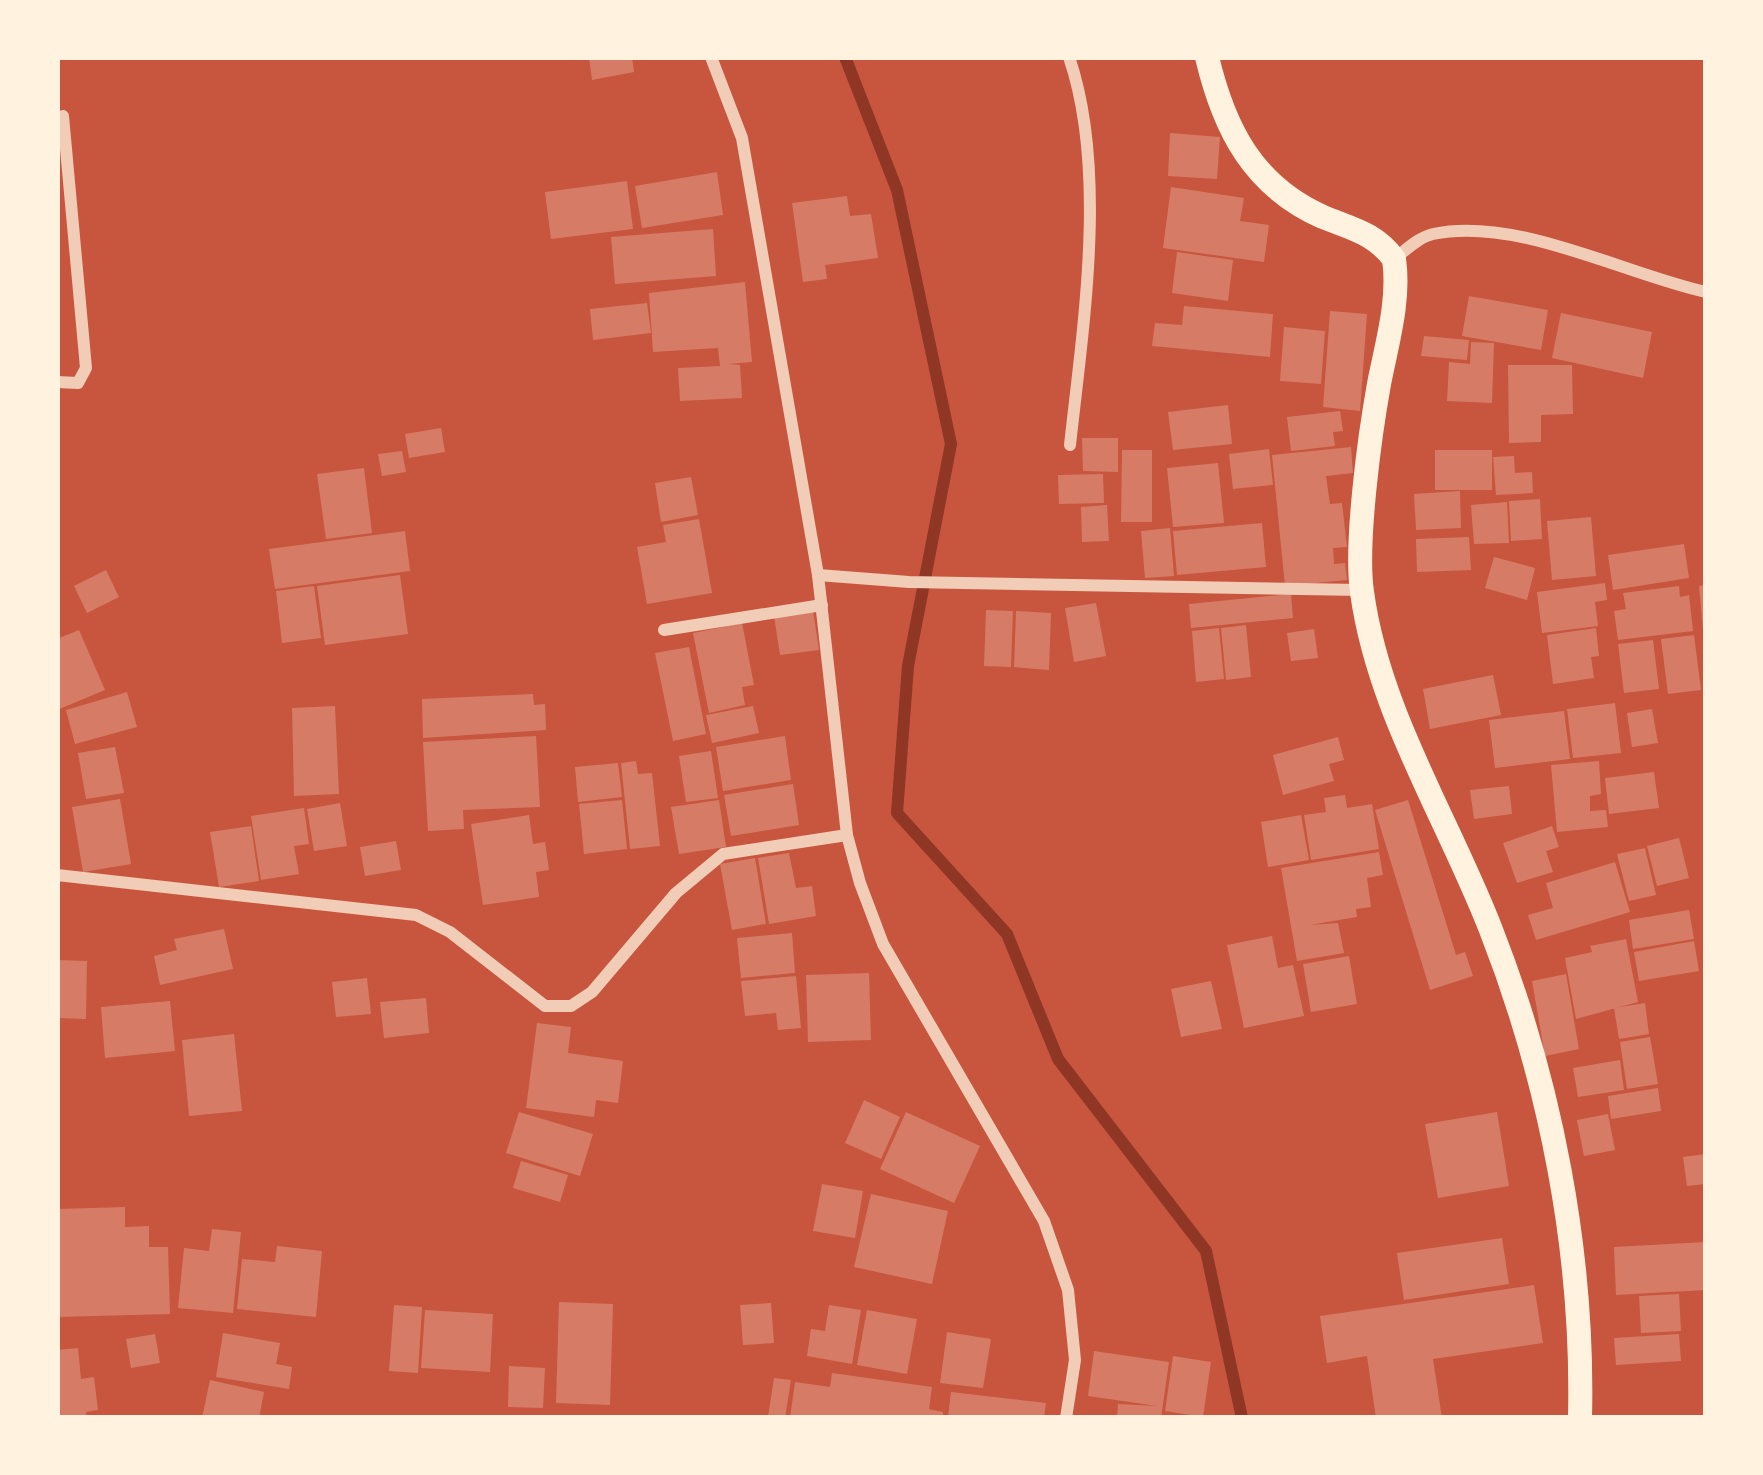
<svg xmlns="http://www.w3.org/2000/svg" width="1763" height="1475" font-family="Lato,sans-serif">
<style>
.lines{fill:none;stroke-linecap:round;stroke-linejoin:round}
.stream{stroke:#8f3625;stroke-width:12}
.building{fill:#d67c66}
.minor{stroke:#f1ccb7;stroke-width:12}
.secondary{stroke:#fff3e0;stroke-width:24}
</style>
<rect width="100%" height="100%" fill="#c8553d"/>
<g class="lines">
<!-- stream -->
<path class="stream" d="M845,57L897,190L951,444L908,666L897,813L1007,934L1058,1059L1206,1251L1242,1418"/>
</g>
<!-- building -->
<g class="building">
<path d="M589,57H632L634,72L592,80Z"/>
<path d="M1170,133L1220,137L1217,179L1168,176Z"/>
<path d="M717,172L723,215L642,228L635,186Z"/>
<path d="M627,181L633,229L551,239L545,192Z"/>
<path d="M1171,187L1244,198L1240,221L1269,225L1264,262L1163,248Z"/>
<path d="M847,196L850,216L871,214L878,258L825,265L827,279L803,282L792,203Z"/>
<path d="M713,229L716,276L615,284L611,237Z"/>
<path d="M1177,252L1233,260L1228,301L1172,293Z"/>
<path d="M745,282L752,362L728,364L740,365L742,398L680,401L678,368L720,366L718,348L653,352L649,293Z"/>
<path d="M1469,296L1548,310L1541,350L1462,336Z"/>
<path d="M647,303L651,333L593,340L590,309Z"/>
<path d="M1184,306L1273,314L1270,357L1152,346L1155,323L1182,325Z"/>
<path d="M1330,311L1367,314L1360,411L1323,407Z"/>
<path d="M1561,313L1652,332L1643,378L1552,358Z"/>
<path d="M1284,327L1325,331L1321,384L1280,381Z"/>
<path d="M1424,336L1469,340L1467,360L1421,356Z"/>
<path d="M1471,342L1494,343L1492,403L1447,401L1449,362L1470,364Z"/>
<path d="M1508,365H1572L1573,414L1541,415V442L1509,443Z"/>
<path d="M1228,405L1232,444L1173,450L1168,412Z"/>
<path d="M1340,411L1343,431L1333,432L1335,446L1291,451L1287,417Z"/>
<path d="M441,428L445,452L409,458L405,434Z"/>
<path d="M1082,438H1118V472L1083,471Z"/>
<path d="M1351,447L1353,473L1326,476L1330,504L1342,503L1347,547L1333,548L1334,564L1345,563L1347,580L1285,586L1272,455Z"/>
<path d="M1269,449L1273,485L1233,489L1229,454Z"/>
<path d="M1122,450H1152V522H1121Z"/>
<rect x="1435" y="450" width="57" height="40"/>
<path d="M402,451L406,472L382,476L378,454Z"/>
<path d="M1514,456L1515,473L1532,472L1533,493L1496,495L1493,457Z"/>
<path d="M1218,463L1224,523L1173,527L1167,468Z"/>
<path d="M364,468L372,533L326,539L317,474Z"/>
<path d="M1103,474L1104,503L1059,504L1058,475Z"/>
<path d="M691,477L698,515L661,522L655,483Z"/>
<path d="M1460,491L1461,528L1416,530L1414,494Z"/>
<path d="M1540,499L1542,539L1511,541L1509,501Z"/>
<path d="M1507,502L1509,543L1474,544L1471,505Z"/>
<path d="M1107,505L1109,541L1082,542L1081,507Z"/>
<path d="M1591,517L1596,576L1552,580L1547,521Z"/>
<path d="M699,519L712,593L647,604L637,547L666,542L663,525Z"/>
<path d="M1262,523L1266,567L1177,575L1173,531Z"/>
<path d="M1170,528L1174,576L1145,578L1141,531Z"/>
<path d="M405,531L410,571L275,589L269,549Z"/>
<path d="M1469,537L1471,570L1417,572L1416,539Z"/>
<path d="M1684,544L1689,578L1613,590L1608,555Z"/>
<path d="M1494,557L1535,568L1527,600L1485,588Z"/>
<path d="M106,570L119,597L87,613L74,586Z"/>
<path d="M400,575L408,634L325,645L317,586Z"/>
<path d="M1605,583L1607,600L1595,602L1598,626L1542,633L1537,592Z"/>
<path d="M1706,585V630H1703L1699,586Z"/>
<path d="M314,586L321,638L282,643L276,591Z"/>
<path d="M1679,586L1680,597L1689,595L1693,631L1618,640L1614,611L1626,609L1623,593Z"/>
<path d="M1291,594L1293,618L1191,628L1189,604Z"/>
<path d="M1096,603L1106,656L1074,662L1065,608Z"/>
<path d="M813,610L819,650L780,655L774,616Z"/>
<path d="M986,610L1013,611L1011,667L984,666Z"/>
<path d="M1016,611L1051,613L1049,670L1014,667Z"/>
<path d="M742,623L754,685L742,687L745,705L709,713L693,633Z"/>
<path d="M1246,625L1251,677L1226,680L1221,628Z"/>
<path d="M1219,628L1224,679L1196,682L1192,631Z"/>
<path d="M1596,628L1599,656L1591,657L1594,678L1553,684L1547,635Z"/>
<path d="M1314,629L1318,658L1291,661L1287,633Z"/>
<path d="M79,630L105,690L57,710V639Z"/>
<path d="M1694,635L1701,690L1668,694L1661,639Z"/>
<path d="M1653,640L1659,689L1624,693L1618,644Z"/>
<path d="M689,647L706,734L673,741L655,653Z"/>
<path d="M1493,675L1501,715L1430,729L1423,689Z"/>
<path d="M127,692L137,727L75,744L66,710Z"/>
<path d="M533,694L534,705L545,704L546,730L423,738L422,699Z"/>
<path d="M1615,703L1621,753L1573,758L1567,709Z"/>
<path d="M335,706L339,794L294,796L292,708Z"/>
<path d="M753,706L759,733L712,743L706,715Z"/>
<path d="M1652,709L1658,743L1632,747L1627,713Z"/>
<path d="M1564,711L1570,759L1495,768L1489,720Z"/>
<path d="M536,736L540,807L463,810L464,829L428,831L423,742Z"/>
<path d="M785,736L791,780L723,791L716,747Z"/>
<path d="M1338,737L1344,760L1329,764L1334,781L1283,795L1273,755Z"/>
<path d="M115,747L124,793L86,799L78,753Z"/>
<path d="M711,751L718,798L686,802L679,756Z"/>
<path d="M636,761L638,774L652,773L660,846L630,849L621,763Z"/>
<path d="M1599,761L1601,794L1590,796V811L1606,810L1608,827L1557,832L1551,765Z"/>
<path d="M618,763L622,797L578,802L575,767Z"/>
<path d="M1654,772L1659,808L1609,814L1605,778Z"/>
<path d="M793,784L799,825L731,836L724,795Z"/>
<path d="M1509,786L1512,814L1474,819L1470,790Z"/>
<path d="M1345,795L1347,808L1372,804L1379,849L1311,860L1304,815L1326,812L1324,798Z"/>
<path d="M120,799L131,864L83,872L72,807Z"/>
<path d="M622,800L627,849L584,854L579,804Z"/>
<path d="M719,800L726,847L679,854L671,807Z"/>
<path d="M1408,800L1456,955L1465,952L1473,976L1430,990L1375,810Z"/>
<path d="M340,803L347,846L314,851L307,809Z"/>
<path d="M304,808L309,844L294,846L299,874L261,880L251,816Z"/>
<path d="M529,815L533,844L545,842L549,870L536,872L539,897L483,905L471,824Z"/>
<path d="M1301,815L1309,860L1268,867L1261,822Z"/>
<path d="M251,826L259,881L219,887L210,832Z"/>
<path d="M1552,826L1559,847L1546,851L1553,872L1517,883L1503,843Z"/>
<path d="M1679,838L1689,878L1657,886L1647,846Z"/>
<path d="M396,841L401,870L365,876L360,847Z"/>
<path d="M1645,848L1656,895L1629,901L1617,854Z"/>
<path d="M1379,852L1383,875L1367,878L1371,907L1356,909L1357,917L1310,925L1338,923L1344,953L1297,961L1281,868Z"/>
<path d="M789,853L796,888L812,886L816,916L769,924L758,858Z"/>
<path d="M755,858L766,924L732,930L720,864Z"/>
<path d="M1615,862L1630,912L1536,940L1528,915L1553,908L1546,883Z"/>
<path d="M1689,910L1694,939L1633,949L1629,920Z"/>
<path d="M224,929L233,969L160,985L154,956L177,950L174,939Z"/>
<path d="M792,933L795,973L741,978L737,938Z"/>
<path d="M1272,936L1278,968L1293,965L1304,1016L1244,1028L1227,945Z"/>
<path d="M1626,939L1638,1002L1576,1019L1565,958L1592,952L1590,946Z"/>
<path d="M1694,941L1699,971L1639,981L1634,952Z"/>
<path d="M1349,956L1357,1004L1311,1012L1303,964Z"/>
<path d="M57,960L87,961L86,1019L57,1018Z"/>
<path d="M869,973L871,1040L808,1042L806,975Z"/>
<path d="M1566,974L1579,1049L1545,1056L1532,981Z"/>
<path d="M796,976L801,1028L778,1030L776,1013L745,1016L741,981Z"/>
<path d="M367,978L371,1014L336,1017L332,982Z"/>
<path d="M1211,981L1222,1029L1181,1037L1171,989Z"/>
<path d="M426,998L429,1033L384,1038L380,1002Z"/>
<path d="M170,1001L175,1051L105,1058L101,1007Z"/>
<path d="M1645,1003L1649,1034L1619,1039L1614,1008Z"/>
<path d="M537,1023L571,1027L568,1053L623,1061L618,1103L596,1100L594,1117L526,1108Z"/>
<path d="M234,1034L242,1111L189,1116L182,1040Z"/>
<path d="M1650,1037L1658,1084L1627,1089L1620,1042Z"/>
<path d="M1620,1060L1624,1090L1578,1097L1573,1068Z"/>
<path d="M1658,1088L1661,1111L1611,1119L1608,1096Z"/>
<path d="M864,1100L900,1117L881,1159L845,1143Z"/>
<path d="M519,1112L593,1134L580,1176L506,1153Z"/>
<path d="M906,1112L980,1146L954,1203L880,1169Z"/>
<path d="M1497,1112L1509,1186L1438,1198L1425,1124Z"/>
<path d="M1608,1114L1615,1150L1584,1156L1577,1120Z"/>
<path d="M1706,1154V1184L1687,1186L1683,1157Z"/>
<path d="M521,1161L568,1175L560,1202L513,1188Z"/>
<path d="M822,1184L863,1191L855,1238L813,1231Z"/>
<path d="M871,1194L948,1211L932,1284L854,1267Z"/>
<path d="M125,1207V1227L149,1226V1247H168L170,1314L57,1317V1209Z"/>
<path d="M212,1229L241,1232L233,1313L178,1308L184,1248L209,1251Z"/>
<path d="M1502,1238L1509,1284L1404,1300L1397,1253Z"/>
<path d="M1706,1242V1290L1616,1295L1614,1247Z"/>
<path d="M277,1246L322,1251L316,1317L237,1309L242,1259L275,1262Z"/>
<path d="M1534,1285L1543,1343L1433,1359L1442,1418H1376L1367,1356L1327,1363L1320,1316Z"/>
<path d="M1679,1294L1681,1331L1641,1333L1639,1296Z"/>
<path d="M559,1302L613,1304L610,1405L556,1403Z"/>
<path d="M771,1303L774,1343L743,1345L740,1305Z"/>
<path d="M394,1305L422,1307L418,1373L389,1371Z"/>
<path d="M829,1305L861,1310L852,1364L807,1356L811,1329L825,1331Z"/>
<path d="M425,1310L493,1314L490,1372L421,1368Z"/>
<path d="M867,1310L917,1319L907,1374L857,1365Z"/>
<path d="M947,1332L991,1339L983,1388L940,1383Z"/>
<path d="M223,1333L280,1343L276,1364L292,1367L289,1389L216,1377Z"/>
<path d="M155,1334L160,1363L131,1368L126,1339Z"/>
<path d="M1679,1334L1681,1361L1616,1365L1614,1338Z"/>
<path d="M78,1348L81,1379L94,1377L98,1410L86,1412L87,1418H57V1350Z"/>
<path d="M1094,1351L1169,1362L1161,1418H1117L1118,1404L1157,1406L1088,1396Z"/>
<path d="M1173,1356L1211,1362L1203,1417L1165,1411Z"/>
<path d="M509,1366L545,1368L543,1408L508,1407Z"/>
<path d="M832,1373L932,1387L929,1409L943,1412V1418H790L795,1382L830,1387Z"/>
<path d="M774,1378L791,1380L785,1418L768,1417Z"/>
<path d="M210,1380L264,1392L259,1418H202Z"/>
<path d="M951,1392L1046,1403L1044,1418H948Z"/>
</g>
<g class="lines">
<!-- minor -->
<g class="minor">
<path d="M711,57L742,138L818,575L847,835L860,883L883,944L1044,1221L1068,1290L1075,1360L1066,1418"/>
<path d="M1069,57C1108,171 1083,326 1070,445"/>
<path d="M1394,259C1406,250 1419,237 1433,234C1516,216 1624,274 1706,292"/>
<path d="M57,382L78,383L86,368L63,116"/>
<path d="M818,575L909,582L1361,590"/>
<path d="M664,630L822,605"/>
<path d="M57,875L416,915L450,932L545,1006H571L592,992L676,893L723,854L847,835"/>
</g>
<!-- secondary -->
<path class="secondary" d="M1207,57C1224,129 1253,186 1323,217C1352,229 1375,233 1394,259C1400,300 1387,343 1379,384C1370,434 1355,543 1362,592C1378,711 1448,819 1491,930C1551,1083 1584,1254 1580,1418"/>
</g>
<!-- border -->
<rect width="1763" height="1475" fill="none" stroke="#fff3e0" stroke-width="120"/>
</svg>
